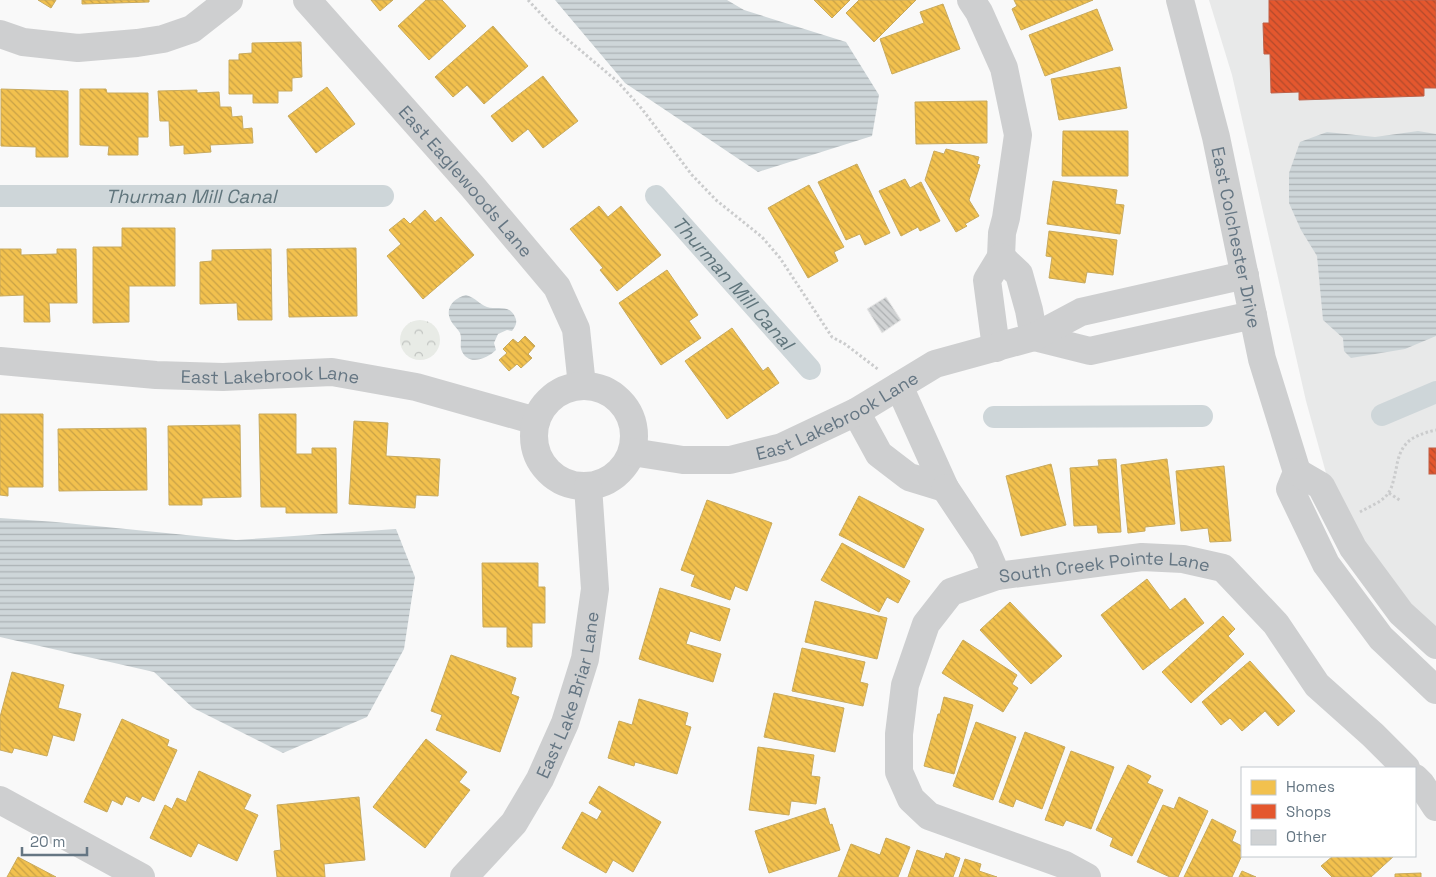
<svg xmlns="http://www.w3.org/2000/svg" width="1436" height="877" font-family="'Space Grotesk',sans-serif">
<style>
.built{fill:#e8e9e9}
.park{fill:url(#park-crowns)}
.water{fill:url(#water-rules)}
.homes{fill:url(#homes-back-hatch);stroke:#c8aa5e}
.shops{fill:url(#shops-back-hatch);stroke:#be6048}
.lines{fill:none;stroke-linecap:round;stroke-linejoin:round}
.canal{stroke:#ced6d9;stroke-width:22}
.building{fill:url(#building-back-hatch);stroke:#e8e8e8}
.path{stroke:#cbcccd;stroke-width:3;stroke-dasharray:2.5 2.5;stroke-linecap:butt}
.minor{stroke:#cecfd0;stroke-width:28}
.labels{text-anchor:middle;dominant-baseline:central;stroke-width:5;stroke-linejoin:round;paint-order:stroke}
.street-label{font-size:18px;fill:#657683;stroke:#fff}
.water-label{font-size:19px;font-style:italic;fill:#60757c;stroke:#fff}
</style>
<defs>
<pattern id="park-crowns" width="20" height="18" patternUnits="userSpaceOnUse" patternTransform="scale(1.25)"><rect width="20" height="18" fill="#e8ebe6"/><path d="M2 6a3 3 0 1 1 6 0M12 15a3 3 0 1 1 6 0" fill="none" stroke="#c0c3c0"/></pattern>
<pattern id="water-rules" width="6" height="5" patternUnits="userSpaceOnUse" patternTransform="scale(1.25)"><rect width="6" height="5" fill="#ced6d9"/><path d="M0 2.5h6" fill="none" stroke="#abb2b5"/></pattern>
<pattern id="homes-back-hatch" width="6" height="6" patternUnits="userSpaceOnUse" patternTransform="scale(1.25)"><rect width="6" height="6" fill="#f2c14e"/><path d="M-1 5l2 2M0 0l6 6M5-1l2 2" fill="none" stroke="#c8a146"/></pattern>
<pattern id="shops-back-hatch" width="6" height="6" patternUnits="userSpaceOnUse" patternTransform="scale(1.25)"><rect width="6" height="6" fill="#e4572e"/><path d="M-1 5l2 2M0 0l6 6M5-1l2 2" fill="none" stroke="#b24a2c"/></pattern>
<pattern id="building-back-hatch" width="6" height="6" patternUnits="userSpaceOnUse" patternTransform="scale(1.25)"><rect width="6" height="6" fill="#d0d2d3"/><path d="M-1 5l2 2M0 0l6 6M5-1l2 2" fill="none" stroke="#acafb1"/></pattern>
</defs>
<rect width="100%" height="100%" fill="#f9f9f9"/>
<!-- built -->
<path class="built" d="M1209,0H1436V638L1380,575L1331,491L1306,401L1232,75Z"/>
<!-- park -->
<circle class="park" cx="420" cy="340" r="20"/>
<!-- water -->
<g class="water">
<path d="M555,0H727L744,10L846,42L879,95L872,136L758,172L625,83Z"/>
<path d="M1418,131L1436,134V336L1405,349L1351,358L1344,351L1343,338L1323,320L1317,256L1301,230L1289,203V173L1300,142L1327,132L1375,137Z"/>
<path d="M466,295C476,298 479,304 487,307C497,310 510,304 515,317C518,323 515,327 512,331L507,330L498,334L494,343L496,350C487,359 467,367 461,349C460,344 462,338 460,333C458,329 453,325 451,321C444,308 454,298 466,295Z"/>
<path d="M0,518L56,522L236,540L396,529L415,577L404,649L367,717L283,753L193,708L154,672L0,637Z"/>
</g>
<!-- homes -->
<g class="homes">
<path d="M38,0H56L51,8Z"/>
<path d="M82,0H149V2L82,4Z"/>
<path d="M371,0H393L380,11Z"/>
<path d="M426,0H442L466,26L429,60L398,26Z"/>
<path d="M814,0H850L832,18Z"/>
<path d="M859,0H916L874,42L846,13Z"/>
<path d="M1014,0H1093L1021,30L1012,9L1017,6Z"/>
<path d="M943,4L960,49L892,74L880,39L924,23L920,12Z"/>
<path d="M1097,9L1113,50L1045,76L1029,35Z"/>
<path d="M493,26L528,66L484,104L467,85L453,97L435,77Z"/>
<path d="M301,42L302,77L292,78V91H278V103H253V94H229V60H239V54L252,53V43Z"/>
<path d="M1120,67L1127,108L1059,120L1051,79Z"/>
<path d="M543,76L578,121L543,148L528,129L512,142L491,116Z"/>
<path d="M327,87L355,124L316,153L288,116Z"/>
<path d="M1,89L68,91V157H36V147L1,146Z"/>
<path d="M80,89H106L107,93H148V137H138V155H108L109,146L80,145Z"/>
<path d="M197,90V93L219,92L220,107H231L232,117L242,116L243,129L252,128L253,143L210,145L211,152L184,154V145L170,146L169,121H160L158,91Z"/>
<path d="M987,101V143L916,144L915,102Z"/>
<path d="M1063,131H1128V176H1062Z"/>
<path d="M946,149L979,157L977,164L980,165L969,200L979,216L965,224L967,226L956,232L925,180L934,151L944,154Z"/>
<path d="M857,164L890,233L865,245L860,234L846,240L818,182Z"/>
<path d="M905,179L910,188L921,182L940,221L920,231L918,227L901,236L879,191Z"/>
<path d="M1053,181L1117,190L1115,204L1124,205L1120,234L1047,224Z"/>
<path d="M809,185L844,247L834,252L838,261L808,278L768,208Z"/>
<path d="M599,206L608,217L621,206L661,255L617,291L600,270L603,268L570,229Z"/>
<path d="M425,210L435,222L441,217L474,255L423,299L387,256L401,244L389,230L404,218L410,224Z"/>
<path d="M122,228H175V286H129V322L93,323V247H122Z"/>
<path d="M1049,231L1117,240L1113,275L1087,272L1085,283L1049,278L1052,257L1046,256Z"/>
<path d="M356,248L357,316L289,317L287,249Z"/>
<path d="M0,249H21V255L57,254V249H76L77,303H49L50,322H24V295L0,296Z"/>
<path d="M271,249L272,320H238L237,303L200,304V262L212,261V250Z"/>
<path d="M667,270L698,315L689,321L701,338L661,365L619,303Z"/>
<path d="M732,328L763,371L768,367L779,383L727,419L685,361Z"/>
<path d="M525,336L535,346L528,354L532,358L521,368L517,364L509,371L499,360L507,353L503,349L513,339L518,343Z"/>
<path d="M0,414H43V487H8V496L0,495Z"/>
<path d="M259,414H296V454H312V448H336L337,513H286V507H261Z"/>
<path d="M354,421L388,423L386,456L440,459L438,496L416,495L415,508L349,504Z"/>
<path d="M240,425L241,497L202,498V505H169L168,426Z"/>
<path d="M146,428L147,490L59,491L58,429Z"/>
<path d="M1116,459L1121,532L1098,533L1097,525L1074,526L1070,468L1099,466L1098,460Z"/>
<path d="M1167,459L1175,524L1145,527V531L1128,533L1121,465Z"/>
<path d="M1051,464L1066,525L1021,536L1006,476Z"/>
<path d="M1224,466L1231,541L1210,542L1208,528L1181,531L1176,471Z"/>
<path d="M859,496L924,529L904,568L839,535Z"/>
<path d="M707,500L772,523L747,591L735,586L730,600L691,586L695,575L681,570Z"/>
<path d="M842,543L910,581L898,603L887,597L879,612L821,580Z"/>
<path d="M482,563H538V587H545V623H532V647H507V627H483Z"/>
<path d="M1147,579L1170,610L1185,598L1204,623L1143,670L1101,615Z"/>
<path d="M660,588L730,609L720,641L690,631L686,644L721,654L713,682L639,659Z"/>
<path d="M815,601L887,618L877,659L805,642Z"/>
<path d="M1010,602L1062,656L1031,684L980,630Z"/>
<path d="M1223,616L1235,629L1228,636L1244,654L1191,703L1162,672Z"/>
<path d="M963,640L1017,675L1012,684L1018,688L1003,712L942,673Z"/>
<path d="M802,648L865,662L860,682L868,684L863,706L792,691Z"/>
<path d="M451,655L516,678L511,694L519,697L500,752L436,730L442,715L431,711Z"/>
<path d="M1250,661L1295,711L1278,726L1265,711L1242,731L1230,718L1221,725L1202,702Z"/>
<path d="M12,672L64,685L58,708L81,714L74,741L53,735L47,756L14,748L12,753L0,750V717Z"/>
<path d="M774,693L844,708L835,752L764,737Z"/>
<path d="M944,697L973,705L954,774L924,766L938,714H940Z"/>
<path d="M639,699L688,713L685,725L691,727L677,774L635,762L634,766L608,758L619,721L632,725Z"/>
<path d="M122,719L169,740L167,746L177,750L154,801L142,796L139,802L126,796L122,805L112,800L107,812L84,802Z"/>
<path d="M976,722L1016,737L993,800L953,786Z"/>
<path d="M1025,732L1065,747L1042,809L1016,799L1013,807L999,802Z"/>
<path d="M426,739L467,772L459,782L470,790L425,848L373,807Z"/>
<path d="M758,747L814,755L811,776L820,777L816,804L791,801L789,815L749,810Z"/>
<path d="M1071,751L1114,767L1091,829L1066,820L1063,826L1045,820Z"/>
<path d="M1128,765L1151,776L1147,783L1163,790L1132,856L1110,846L1113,838L1096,830Z"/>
<path d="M199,771L251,795L244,809L258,815L237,861L198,843L191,857L150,838L165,805L172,809L177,798L186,802Z"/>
<path d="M599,786L661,822L633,872L613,860L606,873L562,848L582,812L597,820L602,811L589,803Z"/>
<path d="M359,797L365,860L324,864L325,877H277L274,851L281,850L277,805Z"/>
<path d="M1179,797L1208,811L1178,877H1170L1137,862L1163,805L1174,809Z"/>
<path d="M825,808L830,825L832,824L840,850L769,873L755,831Z"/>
<path d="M1212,819L1236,831L1232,841L1242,846V855L1232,877H1184Z"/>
<path d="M886,838L910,847L898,877H838L851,844L880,855Z"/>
<path d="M917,850L944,859L946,853L960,858L953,877H908Z"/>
<path d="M1333,856H1394L1371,877H1332L1321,866Z"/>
<path d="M18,857L56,877H7Z"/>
<path d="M965,859L981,864L979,871L997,877H959Z"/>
<path d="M1242,871L1256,877H1239Z"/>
<path d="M1421,873V877H1395V874Z"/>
</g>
<!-- shops -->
<g class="shops">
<path d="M1269,0H1436V88H1424V96L1299,100V92L1271,93L1270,54H1264L1263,23H1269Z"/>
<rect x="1429" y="448" width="7" height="26"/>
</g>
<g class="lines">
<!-- canal -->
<g class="canal">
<path id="s1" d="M0,196H383"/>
<path id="s2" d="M656,196L810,369"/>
<path d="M1382,415L1436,392"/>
<path d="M994,417L1202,416"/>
</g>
</g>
<!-- building -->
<path class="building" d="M886,297L901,320L882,333L867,309Z"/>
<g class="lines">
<!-- path -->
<g class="path">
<path d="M528,0L554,28L618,82L642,109L692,175L716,200L762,237L780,258L832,337L845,344L879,370"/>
<path d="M1389,493L1401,501"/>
<path d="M1360,512C1370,506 1383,502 1389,492C1393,486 1394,477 1396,470C1400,443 1410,436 1436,430"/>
</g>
<!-- minor -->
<g class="minor">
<path id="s3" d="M307,0L472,186L557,287L576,329L582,386"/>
<path d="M971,0L979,12L1004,68L1018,135L1006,218L1002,233L1001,257"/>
<path id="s4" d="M1180,0L1216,137L1262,359L1297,472L1290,489L1326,564L1381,638L1436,690"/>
<path d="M0,34L23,42L78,48L137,43L163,39L192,29L229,0"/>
<path d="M1034,337L1090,351L1253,315"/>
<path d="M996,348L987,280L1001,257L1019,274L1029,310L1034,337"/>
<path id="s5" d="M0,361L156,375L223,377L332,372L416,387L536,421"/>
<circle cx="584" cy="436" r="50"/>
<path d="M856,412L879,454L909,477L945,488L899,386"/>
<path id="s6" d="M632,452L683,460H730L782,447L856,412L935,364L1034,337L1081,312L1245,275"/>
<path d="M1297,472L1321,486L1353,548L1401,613L1436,645"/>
<path id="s7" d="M945,488L985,548L997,576L1142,557L1183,559L1223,568L1276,624L1317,685L1373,735L1406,768"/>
<path d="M997,576L951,592L926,624L905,685L899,734V772L911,799L929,816L1065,865L1087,877"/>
<path d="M1415,778L1421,784L1436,807"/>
<path d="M0,800L141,877"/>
<path id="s8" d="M464,877L514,823L540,779L565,723L585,659L595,589L588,486"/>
</g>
</g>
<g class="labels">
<!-- street labels -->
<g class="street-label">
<text stroke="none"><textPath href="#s3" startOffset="241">East Eaglewoods Lane</textPath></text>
<text stroke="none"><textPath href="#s4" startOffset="244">East Colchester Drive</textPath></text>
<text stroke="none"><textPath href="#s5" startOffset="271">East Lakebrook Lane</textPath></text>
<text stroke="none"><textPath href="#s6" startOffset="215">East Lakebrook Lane</textPath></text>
<text stroke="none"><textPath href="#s7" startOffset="211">South Creek Pointe Lane</textPath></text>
<text stroke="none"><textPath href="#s8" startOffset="214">East Lake Briar Lane</textPath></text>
</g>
<!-- water labels -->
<g class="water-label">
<text stroke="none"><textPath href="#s1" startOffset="191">Thurman Mill Canal</textPath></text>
<text stroke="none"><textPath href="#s2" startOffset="116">Thurman Mill Canal</textPath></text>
</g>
</g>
<!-- legend -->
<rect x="1241" y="767" width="175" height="90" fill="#ffffff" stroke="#c1c8cd"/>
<rect x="1251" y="780" width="25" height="15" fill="#f2c14e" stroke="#c1c8cd"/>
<text x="1286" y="792" font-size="15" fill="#657683">Homes</text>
<rect x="1251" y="804" width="25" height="15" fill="#e4572e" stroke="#c1c8cd"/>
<text x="1286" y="817" font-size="15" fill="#657683">Shops</text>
<rect x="1251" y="830" width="25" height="15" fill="#d0d2d3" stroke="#c1c8cd"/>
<text x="1286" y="842" font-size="15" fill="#657683">Other</text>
<!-- scale -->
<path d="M22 847v8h65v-8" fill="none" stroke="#657683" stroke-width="2.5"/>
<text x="30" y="847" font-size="15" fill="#657683" stroke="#ffffff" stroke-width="4" paint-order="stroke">20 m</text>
</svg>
